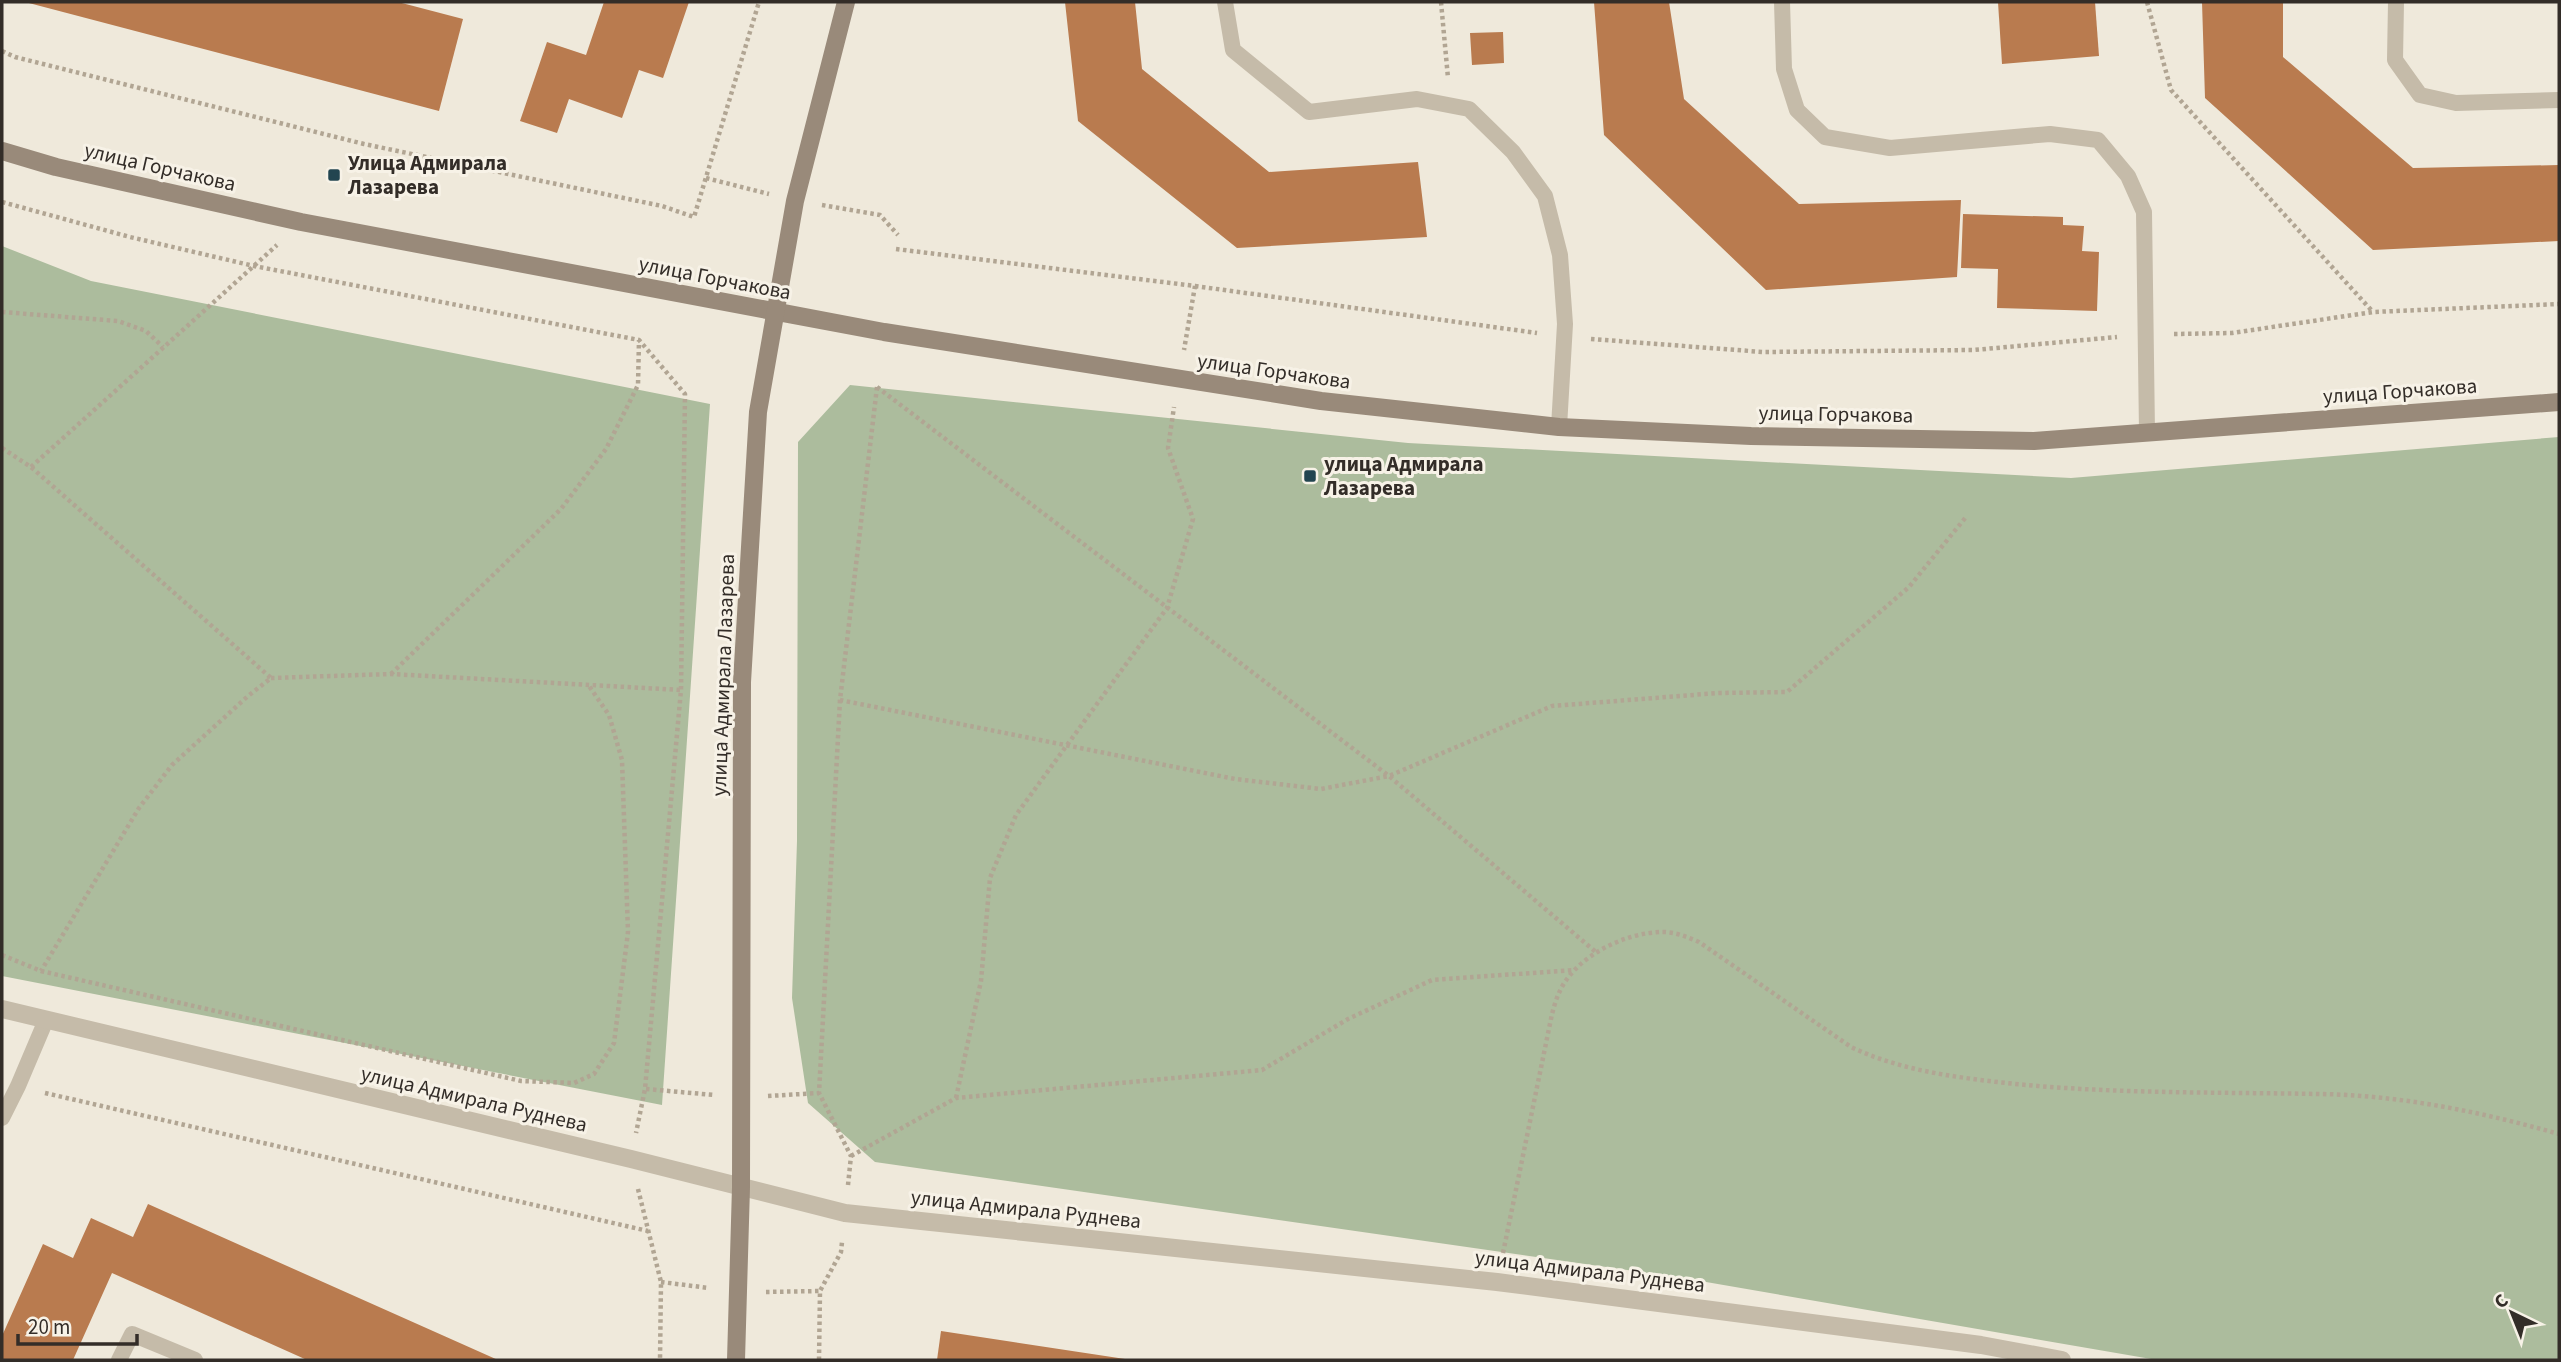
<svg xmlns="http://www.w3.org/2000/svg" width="2561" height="1362" font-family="'Source Sans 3',sans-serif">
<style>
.green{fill:#acbc9d}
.building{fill:#b97b4f}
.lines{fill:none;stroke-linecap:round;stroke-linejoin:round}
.path{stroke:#b1a593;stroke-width:4.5;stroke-dasharray:3.5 3.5;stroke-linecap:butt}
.lane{stroke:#c5bba9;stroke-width:16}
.street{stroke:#c5bba9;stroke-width:18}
.secondary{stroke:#998a7a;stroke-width:18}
.poi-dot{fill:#224550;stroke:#f7f2e7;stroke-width:2.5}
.labels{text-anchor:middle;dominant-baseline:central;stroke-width:6;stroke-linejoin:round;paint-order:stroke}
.poi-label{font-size:21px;font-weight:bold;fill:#332d28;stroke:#f7f2e7;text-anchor:start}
.street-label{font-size:21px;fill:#332d28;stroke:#f7f2e7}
</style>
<rect width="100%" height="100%" fill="#efe9db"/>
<!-- green -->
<g class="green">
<path d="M2,246L91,281L710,404L662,1105L2,976Z"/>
<path d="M850,385L1408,443L2071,478L2559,437V1360H2157L1683,1278L875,1162L808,1103L792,998L797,841L798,442Z"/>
</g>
<!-- building -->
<g class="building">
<path d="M25,2H398L463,19L439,111Z"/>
<path d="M604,2H689L663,78L639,70L622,118L569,99L557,133L520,121L547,42L586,55Z"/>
<path d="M1065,2H1135L1142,69L1269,172L1418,162L1427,237L1237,248L1078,121Z"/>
<path d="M1594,2H1669L1684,99L1799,204L1961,200L1957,277L1766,290L1604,135Z"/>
<path d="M1998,2H2095L2099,56L2002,64Z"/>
<path d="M2202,2H2283V57L2413,168L2559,165V241L2373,250L2205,98Z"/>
<path d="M1503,32L1504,63L1472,65L1470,33Z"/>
<path d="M1963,214L2063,217V225L2084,226L2082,251L2099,252L2097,311L1997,308L1998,269L1961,268Z"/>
<path d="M148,1204L498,1360H307L112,1273L73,1360H2V1336L43,1244L73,1258L91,1218L133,1237Z"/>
<path d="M941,1331L1125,1359V1360H937Z"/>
</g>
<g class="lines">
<!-- path -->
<g class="path">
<path d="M1441,2L1448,78"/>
<path d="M2147,2L2171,90L2373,312"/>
<path d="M2,51L15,57L364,144L662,206L694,217L759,2"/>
<path d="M706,178L769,194"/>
<path d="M2,202L130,237L254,266L639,340L685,394L681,690L645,1089L636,1133"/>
<path d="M822,205L880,215L898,235"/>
<path d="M896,249L1195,286L1184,350"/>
<path d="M1195,286L1537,333"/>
<path d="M2,312L118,321L146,331L163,347"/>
<path d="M2174,334L2232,333L2373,312L2559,304"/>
<path d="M1591,339L1763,352L1974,350L2117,337"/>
<path d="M877,387L840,700L1235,779L1321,789L1389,776L1552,706L1718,693L1787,692L1909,587L1966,517"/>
<path d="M877,387L1389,776L1597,953"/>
<path d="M2,448L31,467L271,678L248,696L172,765L139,808L41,971"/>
<path d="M31,467L277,245"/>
<path d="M391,674L561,509L606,449L638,385L639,340"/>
<path d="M271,678L391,674L681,690"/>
<path d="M840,700L819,1093L851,1156L848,1185"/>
<path d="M2,955L41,971L521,1081L574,1083L594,1074L614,1043L628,932L622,760L609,715L589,686"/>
<path d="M646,1089L714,1095"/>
<path d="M45,1093L648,1231"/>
<path d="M768,1096L819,1093"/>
<path d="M956,1098L981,981L990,878L1016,815L1167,608L1193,519L1168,448L1174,407"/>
<path d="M851,1156L956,1098L1262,1070L1348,1019L1432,980L1574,970"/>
<path d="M638,1189L661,1282L660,1360"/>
<path d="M1503,1253L1552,1014C1554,1007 1556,999 1559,993C1574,957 1625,932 1663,932C1676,932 1687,937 1699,942L1851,1047C1899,1070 1953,1077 2006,1083C2110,1094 2214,1092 2319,1094C2399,1095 2482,1112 2559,1134"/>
<path d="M661,1282L709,1288"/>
<path d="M766,1292L820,1291"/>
<path d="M819,1360L820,1291L841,1252L842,1242"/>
</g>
<!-- lane -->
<g class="lane">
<path d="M1225,2L1233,50L1309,112L1417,99L1469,109L1513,152L1545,196L1560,255L1565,324L1559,427"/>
<path d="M1782,2L1784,69L1797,110L1825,137L1890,148L2050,134L2098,140L2128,176L2144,212L2147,432"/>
<path d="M2396,2L2395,60L2420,95L2456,103L2559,100"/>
<path d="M2,1118L18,1086L46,1020"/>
<path d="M119,1360L132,1334L195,1360"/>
</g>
<!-- street -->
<path class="street" d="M2,1009L631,1159L845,1213L1497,1282L1981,1345L2062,1360"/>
<!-- secondary -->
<g class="secondary">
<path d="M2,151L56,167L301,222L884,332L1321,401L1559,427L1751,436L2034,441L2559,402"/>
<path d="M736,1360L741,1187L742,682L758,412L795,201L846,2"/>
</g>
</g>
<!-- markers -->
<g class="poi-dot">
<rect x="327" y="168" width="14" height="14" rx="3.5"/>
<rect x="1303" y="469" width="14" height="14" rx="3.5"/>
</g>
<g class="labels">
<!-- poi labels -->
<g class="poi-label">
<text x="348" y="163">Улица Адмирала<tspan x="348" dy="24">Лазарева</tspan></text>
<text x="1324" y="464">улица Адмирала<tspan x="1324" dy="24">Лазарева</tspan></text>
</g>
<!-- street labels -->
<g class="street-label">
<text transform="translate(160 167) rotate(13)">улица Горчакова</text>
<text transform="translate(715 278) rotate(11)">улица Горчакова</text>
<text transform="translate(1274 371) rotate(8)">улица Горчакова</text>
<text transform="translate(2400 391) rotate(-4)">улица Горчакова</text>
<text transform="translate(1836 414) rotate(1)">улица Горчакова</text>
<text transform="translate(723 675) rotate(-88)">улица Адмирала Лазарева</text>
<text transform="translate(474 1099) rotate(13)">улица Адмирала Руднева</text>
<text transform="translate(1026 1209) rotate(6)">улица Адмирала Руднева</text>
<text transform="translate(1590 1271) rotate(7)">улица Адмирала Руднева</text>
</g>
</g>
<!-- border -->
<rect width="2561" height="1362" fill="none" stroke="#332d28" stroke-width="7"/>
<!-- north arrow -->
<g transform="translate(2512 1313) rotate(317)" stroke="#f7f2e7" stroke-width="5" paint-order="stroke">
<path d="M0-5L12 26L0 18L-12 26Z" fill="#332d28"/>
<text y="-10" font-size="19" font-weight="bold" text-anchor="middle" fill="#332d28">С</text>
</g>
<!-- scale -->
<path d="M18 1334v10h119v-10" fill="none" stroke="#332d28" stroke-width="3.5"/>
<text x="28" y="1334" font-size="21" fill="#332d28" stroke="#f7f2e7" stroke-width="5" paint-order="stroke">20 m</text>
</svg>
